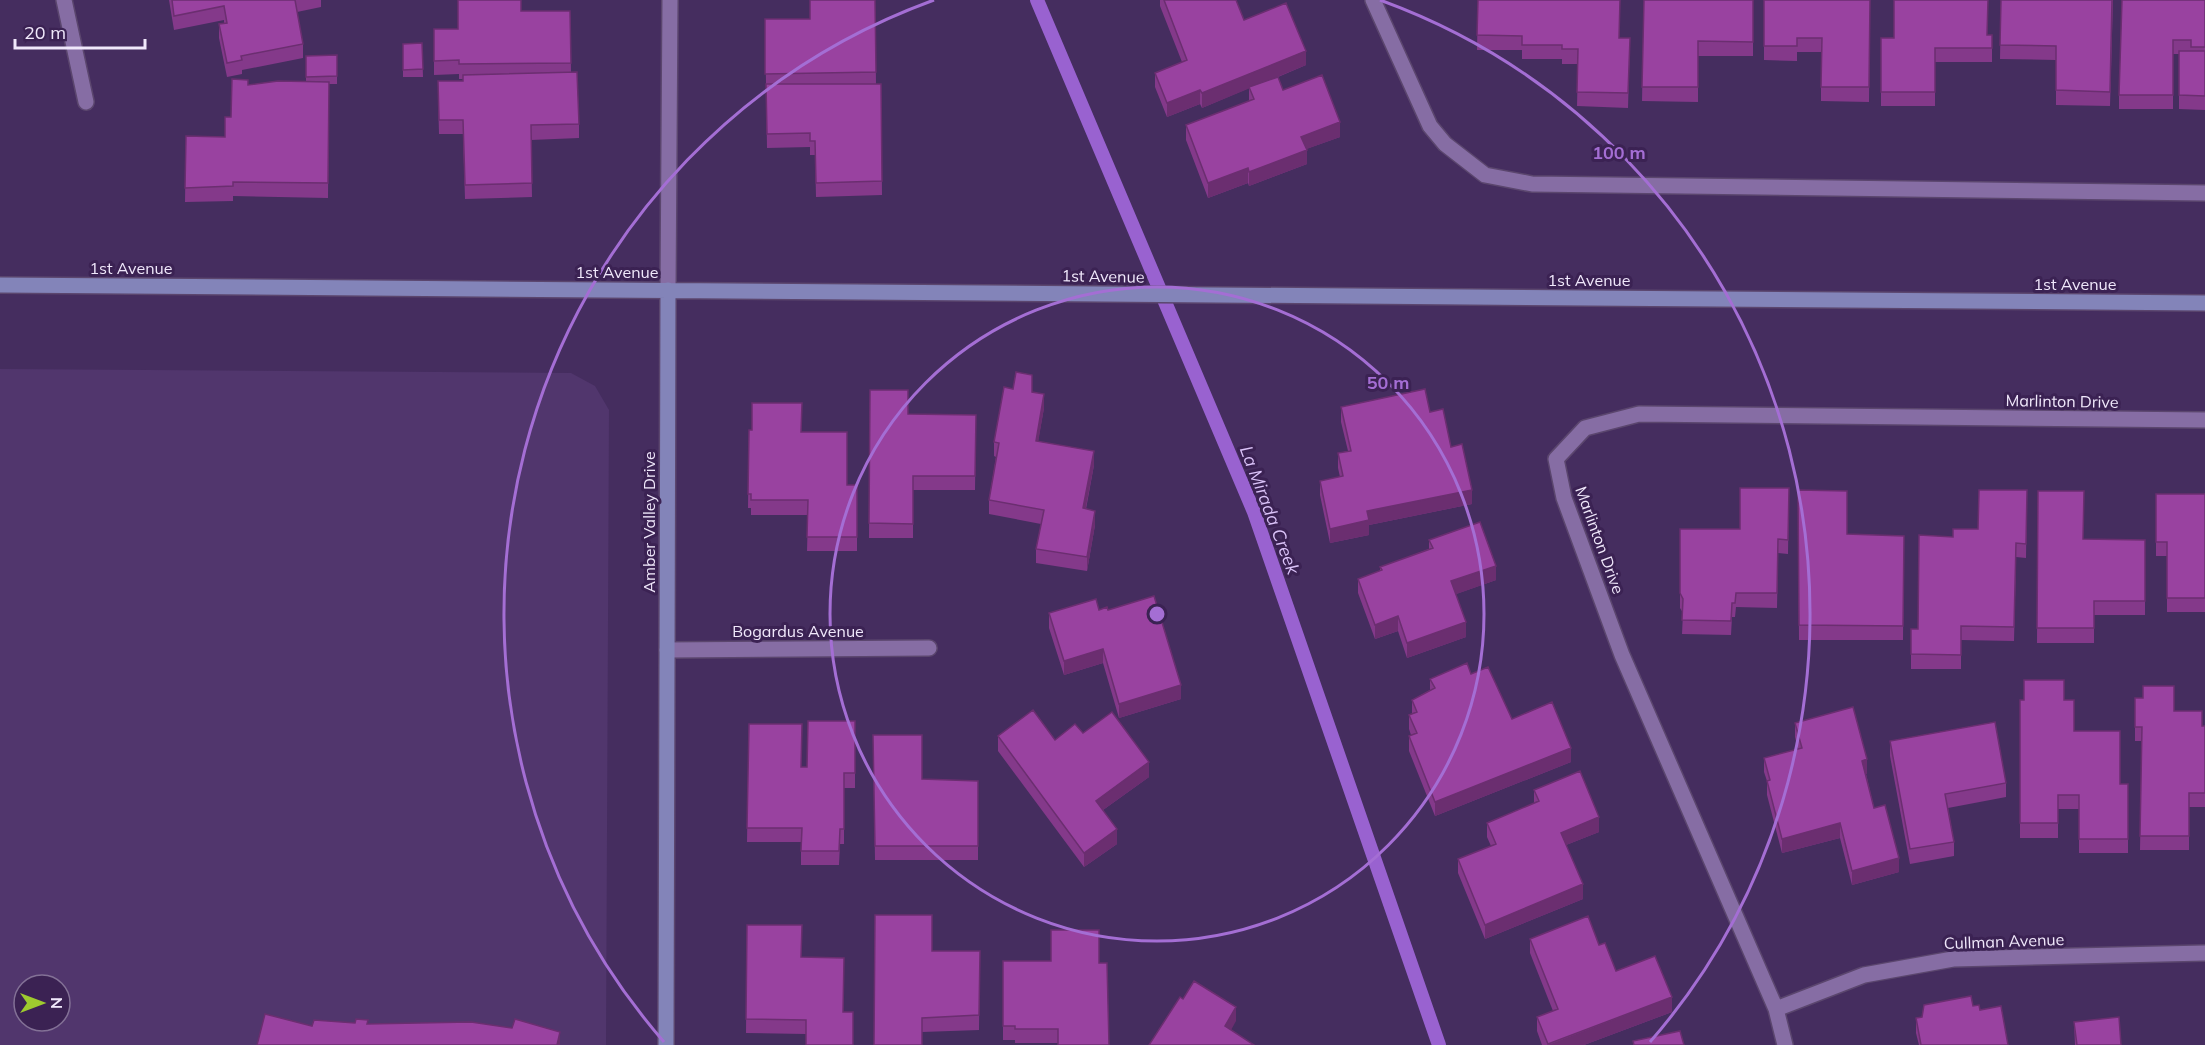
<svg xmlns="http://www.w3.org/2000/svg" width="2205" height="1045" viewBox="0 0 2205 1045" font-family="Mulish,sans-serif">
	<rect width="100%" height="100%" fill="#452d5f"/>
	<!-- built -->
	<path fill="#51366d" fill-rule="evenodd" d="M0,369l571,4 24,13 14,24 -3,635h-606zM24,985h36v36h-36z"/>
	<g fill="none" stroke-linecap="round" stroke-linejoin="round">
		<!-- stream -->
		<path stroke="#9962d0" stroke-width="14" d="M1037,0l217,512 185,533"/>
		<defs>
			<path id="street" d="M64,0l22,102
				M1373,0l57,126 15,18 40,31 47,9 673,9
				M668,290l2,-290
				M667,650l262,-2
				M1776,1009l88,-34 89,-16 252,-6
				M1785,1045l-9,-36 -154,-354 -58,-157 -8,-39 29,-31 54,-14 566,6"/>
			<path id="secondary" d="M0,285l2205,18
				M666,1045l2,-755"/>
		</defs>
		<!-- street casing -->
		<use href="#street" stroke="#5b466e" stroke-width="18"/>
		<!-- secondary casing -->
		<use href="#secondary" stroke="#5b466e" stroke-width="18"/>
		<!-- street -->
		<use href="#street" stroke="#866da4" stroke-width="15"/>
		<!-- secondary -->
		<use href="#secondary" stroke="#8384b9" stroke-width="15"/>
	</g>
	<!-- wall -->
	<path fill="#84398a" d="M169,0h152v7l-24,5 6,32v14l-61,12v4l-15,3 -8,-39v-14l5,-1v-3l-50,10z
		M875,0l1,84h5l1,111 -66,2 -1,-42h-5v-8l-43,1 -2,-129h45z
		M1160,0h76l8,20 62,45 -28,12 5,13 57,47 -34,12 1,15 -58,22 -1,-3 -40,15 -22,-58v-15l63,-24v-13l-47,20 -2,-4 -33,13 -12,-30v-14l27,-11 -22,-56z
		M1478,0l141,38h11l-2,70 -51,-2 1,-42h-16v-5h-40v-9h-45z
		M1644,0h109v56h-55v46l-56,-1z
		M1764,0h106l-1,102 -48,-1v-49h-24v9l-33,-1z
		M2001,0h112l-3,106 -54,-1v-45l-56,-1z
		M2205,0v110l-26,-1v-55h-6v55h-54v-14z
		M521,11h49l1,61 8,52v14l-48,2 1,57 -67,2 -2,-65h-24l-1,-38 25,-15v-2h-4v-5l-25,1v-46h24z
		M1992,35v27h-57v44h-54v-68z
		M422,43l1,34h-20v-33z
		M337,55v29h-8l-1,114 -95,-2v5l-48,1 1,-66 39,1 6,-20 75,-35v-26z
		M870,390l38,24 68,1 -1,75h-62v48h-44z
		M1032,392l12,16 -6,33 56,24 -8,44 9,16 -8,46 -51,-8v-14l5,-25 -52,-10v-14l7,-43 -2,-1v-14z
		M1341,407l89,5 21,35 21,57 -103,21v10l-39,8 -10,-48v-14l20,-4 -2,-9v-15l10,-2 -7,-29z
		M749,430l52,2 46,53h10v66h-50l1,-36h-57v-7h-3z
		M1789,488l-1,66 -10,-1 -1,55 -41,-1 -1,10h-3l-1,18 -49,-1 1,-21 -3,-5v-79h60z
		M1798,490l49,44 57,2 -1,104h-104z
		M2027,490l-1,68 -10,-1 -2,84 -53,-1v29h-50v-40h7l35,-92 25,-8z
		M2038,491l45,48 62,1v75h-51v28h-57z
		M2156,494h49v118h-38v-56h-11z
		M1429,540l67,40 -40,14 10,43 -59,21 -9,-27 -23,8 -17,-46v-14l22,-8v-4l49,-18z
		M1099,610l82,89 -62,19 -16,-55 -39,12 -15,-47v-15z
		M1471,674l41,45 59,43 -136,54 -26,-65v-15l2,-1 -2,-6v-14l3,-1v-14l18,-10v-11z
		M2135,698l39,13 28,15h3v81h-16v43h-49l2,-109h-7z
		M2020,700h44l10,31 46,53h8v69h-49v-44h-21v29h-38z
		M855,721v67h-11v56h-4l-1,21h-38v-23h-54l2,-118 52,43h6z
		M1795,723l72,51h-1l8,34 25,64 -47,13 -12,-47 -58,15 -15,-58v-14l-3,-9v-14l34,-9 -3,-12z
		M1083,733l66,44 -46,33 14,34 -33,23 -86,-116v-15l57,4z
		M873,735l49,44 56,2v79h-103z
		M1890,741l116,42v14l-58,11 6,34v14l-44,8 -20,-108z
		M1534,790l65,42 -33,13 17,54 -98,40 -27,-66v-14l33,-13 -4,-9v-14l47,-20z
		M747,925l54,32 42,55 -37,22 -60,-1z
		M1530,939l69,6 17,26 56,41 -88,33h-42l-5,-14v-14l16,-6 -23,-58z
		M932,951h48l-1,79 -57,2 -48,13z
		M1003,961l96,2 -41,80h-43v-3h-12z
		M1973,1006l7,4 28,35h-89l-3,-12v-15z
		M2074,1022l47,23h-46z"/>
	<!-- shaded-wall -->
	<path fill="#6b2e70" d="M1306,51v14l-104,43v-15z
		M1200,90v14l-33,13v-14z
		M1340,122v15l-39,14v-14z
		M1307,150v14l-58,22v-14z
		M1248,168v15l-40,15v-15z
		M1044,394v14l-8,47v-14z
		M1094,451v14l-11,57v-14z
		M1472,490v14l-103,21v10l-39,8v-14l37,-18z
		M1095,511v14l-8,46v-14z
		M1496,566v14l-45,16v-15z
		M1398,616v15l-23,8v-14z
		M1466,622v15l-59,21v-15z
		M1103,649v14l-39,12v-14z
		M1181,685v14l-62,19v-14z
		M1571,748v14l-136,54v-14z
		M1867,759v15l-5,1v-14z
		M1149,762v15l-53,38v-14z
		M1599,817v15l-38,15v-14z
		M1840,823v15l-58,15v-14z
		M1117,829v15l-33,23v-14z
		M1899,858v14l-47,13v-14z
		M1583,884v15l-98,40v-14z
		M1672,997v15l-88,33h-36z
		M1236,1007v14l-11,20v-15z
		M560,1032v13h-3z"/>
	<!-- building -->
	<path fill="#9942a0" stroke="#6b2e70" stroke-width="1.5" d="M172,0h123l8,44 -62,12 1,4 -15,3 -8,-39 8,-1 -3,-17 -50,10z
		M458,0h63v11h49l1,52 -112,1v-4l-25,1v-32h24z
		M810,0h65l1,72 -111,2v-55h45z
		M1164,0h72l8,20 42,-17 20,48 -104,42 -2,-3 -33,13 -12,-30 32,-13z
		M1478,0h142l-1,38h11l-2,55 -51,-1 1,-43h-16v-4h-40v-9l-45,-1z
		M1644,0h109v42l-55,-1v46h-56z
		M1764,0h106l-1,87h-48l1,-49h-25v8h-33z
		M1894,0h94l-1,35h5v13h-57v44h-54v-54h13z
		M2001,0h111l-2,92 -54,-2v-44l-56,-1z
		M2122,0h83v47h-14v-7h-18v55h-54z
		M422,43l1,26 -20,1v-26z
		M2179,51h26v45l-26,-1z
		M337,55v21l-31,1v-21z
		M577,72l2,52 -48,1 1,58 -67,2 -2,-65h-24l-1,-39h25v-6z
		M1322,75l18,47 -39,15 6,13 -58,22 -1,-4 -40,15 -22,-58 68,-26 -5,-12 29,-10 5,13z
		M232,79l16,1v5l30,-4 51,1 -1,101 -95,-1v4l-48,2 1,-52 39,1v-20h6z
		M766,84h115l1,97 -66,2 -1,-42h-5v-8l-43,1z
		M1016,372l16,3v17l12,2 -8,47 58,10 -11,57 12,3 -8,46 -51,-8 8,-39 -55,-10 10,-57 -5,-1 10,-55 9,2z
		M1425,389l5,23 13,-3 8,38 11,-3 10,46 -105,21 2,9 -39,9 -10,-48 23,-5 -5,-23 13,-2 -10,-44z
		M870,390h38v24l68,1 -1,61h-62v48l-44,-1z
		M752,403h50l-1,29h46v53h10v52h-50l1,-37h-57v-6h-3l1,-64h3z
		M1740,488h49l-1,52 -10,-1 -1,54h-41l-1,10h-3l-1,18 -49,-1 1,-21 -3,-6v-64h60z
		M1798,490l49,1v43l57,2 -1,90 -104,-1z
		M1979,490h48l-1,54 -10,-1 -2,84 -53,-1v29l-50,-1v-25h7l1,-94 34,2v-8h25z
		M2038,491h46l-1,48 62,1v61h-51v27h-57z
		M2156,494h49v104h-38v-56h-11z
		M1480,522l16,44 -45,15 15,41 -59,21 -9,-27 -23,9 -17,-46 24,-9 -2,-3 53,-19 -4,-8z
		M1154,596l27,89 -62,19 -16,-55 -39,12 -15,-48 47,-14 3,11 8,-3 1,3z
		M1467,663l4,11 17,-7 24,52 40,-17 19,46 -136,54 -26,-66 8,-3 -8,-18 8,-3 -5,-12 23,-12 -5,-9z
		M2024,680h40v20h10v31h46v53h8v55h-49v-44h-21v28h-38v-123h4z
		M2143,686h31v25h28v15h3v67h-16v43h-49l2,-109h-7v-29h8z
		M1853,707l14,52 -5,2 12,47 11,-3 14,53 -47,13 -12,-48 -58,16 -15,-58 3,-1 -6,-22 38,-10 -7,-25z
		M1033,710l22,30 20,-16 8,9 29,-21 37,50 -53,39 21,28 -33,24 -86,-117z
		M808,721h47v52h-11v56h-4l-1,22h-38l1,-23h-55l2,-104h53l-1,43h6z
		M1995,722l11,61 -61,11 9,48 -44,7 -20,-108z
		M873,735h49v44l56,2v65h-103z
		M1580,771l19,46 -38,16 22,51 -98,41 -27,-66 38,-15 -9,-21 52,-22 -5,-11z
		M875,915h57v36h48l-1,64 -57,3v27h-48z
		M1588,916l11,29 6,-2 11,28 39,-15 17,41 -124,47 -11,-27 21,-8 -28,-70z
		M747,925h55l-1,32 43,1 -1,54h10v33h-47v-25l-60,-1z
		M1051,930h48v33h8l2,82h-51v-16h-43v-3h-12v-65h48z
		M1194,981l42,26 -11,19 29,19h-105l31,-48 3,2z
		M1971,996l2,10 6,-1 1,5 21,-4 7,39h-87l-5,-27 6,-1 2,-12z
		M265,1014l47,12 2,-6 41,3 1,-4 12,1 -1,4 104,-2 41,6 3,-9 45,13 -3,13h-300z
		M2119,1017l2,28h-44l-3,-23z
		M1680,1031l4,14h-50l-1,-4z"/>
	<!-- distance rings -->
	<g fill="none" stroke="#a46ed4" stroke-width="3">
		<circle cx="1157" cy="614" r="327"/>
		<path d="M664 1042A653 653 0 0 1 934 0M1380 0A653 653 0 0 1 1650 1042"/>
	</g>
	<g text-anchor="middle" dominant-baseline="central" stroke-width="6" stroke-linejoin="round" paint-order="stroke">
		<!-- street labels -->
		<g font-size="16" fill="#f0e8fb" stroke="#3b2253">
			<text x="131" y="268">1st Avenue</text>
			<text x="617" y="272">1st Avenue</text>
			<text transform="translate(1103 276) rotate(1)">1st Avenue</text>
			<text x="1589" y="280">1st Avenue</text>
			<text x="2075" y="284">1st Avenue</text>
			<text transform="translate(2062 401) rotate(1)">Marlinton Drive</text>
			<text transform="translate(649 522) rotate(-90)">Amber Valley Drive</text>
			<text transform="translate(1600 540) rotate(70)">Marlinton Drive</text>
			<text x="798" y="631">Bogardus Avenue</text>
			<text transform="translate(2004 941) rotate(-2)">Cullman Avenue</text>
		</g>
		<!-- water labels -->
		<g font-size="18" font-style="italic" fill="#dbc3f9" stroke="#3b2253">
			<text transform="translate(1270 510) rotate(69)">La Mirada Creek</text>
		</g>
	</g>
	<circle cx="1157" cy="614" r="9" fill="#a46ed4" stroke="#3b2253" stroke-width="3"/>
	<g font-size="18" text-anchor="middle" font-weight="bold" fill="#a46ed4" stroke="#3b2253" stroke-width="6" stroke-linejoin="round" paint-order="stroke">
		<text x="1619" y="159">100 m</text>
		<text x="1388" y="389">50 m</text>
	</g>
	<!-- north arrow -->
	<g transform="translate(42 1003) rotate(90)"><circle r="28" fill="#3b2253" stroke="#837196" stroke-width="1.5"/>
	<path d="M0-4.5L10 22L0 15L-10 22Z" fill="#9eca2f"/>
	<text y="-9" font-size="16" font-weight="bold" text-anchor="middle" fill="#f0e8fb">N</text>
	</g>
	<!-- scale -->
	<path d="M15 39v9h130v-9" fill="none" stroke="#f0e8fb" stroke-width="3"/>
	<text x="24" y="39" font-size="18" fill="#f0e8fb" stroke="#3b2253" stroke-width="4.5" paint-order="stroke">20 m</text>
</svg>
